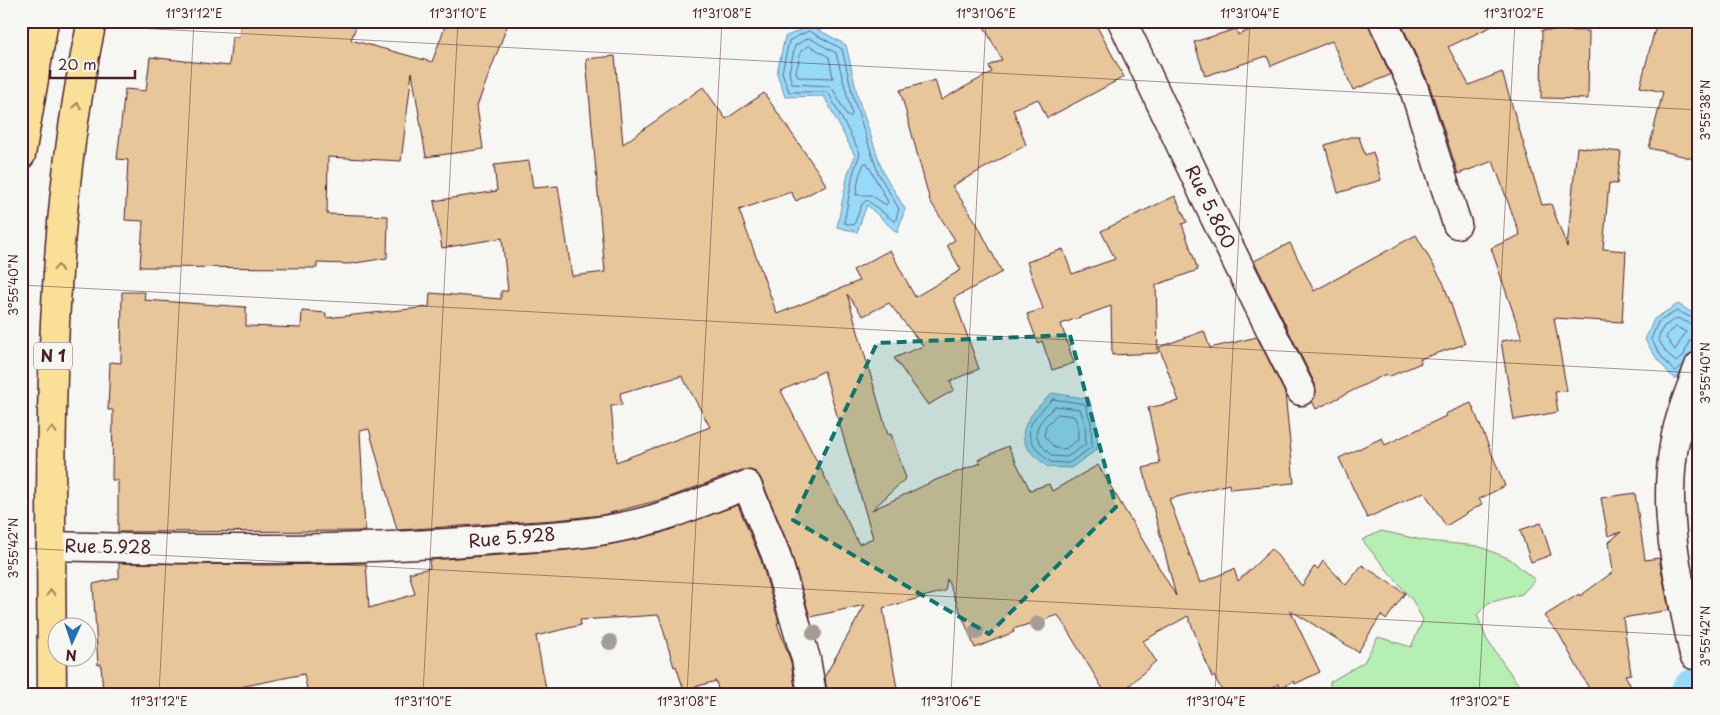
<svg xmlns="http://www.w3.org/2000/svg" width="1720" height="715" font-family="'Playpen Sans',sans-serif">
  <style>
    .green { fill: #b5efb3; stroke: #80876f }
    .water { fill: #96d9f8; stroke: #788fa6 }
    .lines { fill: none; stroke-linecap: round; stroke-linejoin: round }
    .shore { stroke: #68697d; stroke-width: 1 }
    .river { stroke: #96d9f8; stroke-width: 51 }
    .building { fill: #e7c699; stroke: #4a1f2b; fill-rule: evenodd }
    .street-casing { stroke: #4a1f2b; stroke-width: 31 }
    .highway-casing { stroke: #4a1f2b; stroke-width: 31 }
    .street { stroke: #f6f6f2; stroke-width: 28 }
    .highway { stroke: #f9e096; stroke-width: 28 }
    .tree { fill: #a69c97 }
    .oneway { stroke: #a28060 }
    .marked { fill: #0f766e; fill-opacity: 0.2; stroke: #0f766e; stroke-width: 4; stroke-dasharray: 10 6; stroke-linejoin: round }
    .ticks { fill: none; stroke: #4a1f2b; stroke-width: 1; stroke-opacity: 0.45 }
    .labels { text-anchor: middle; stroke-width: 4; stroke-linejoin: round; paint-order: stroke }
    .shield { fill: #f6f6f2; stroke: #7e6067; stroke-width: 1 }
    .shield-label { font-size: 16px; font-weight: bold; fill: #4a1f2b }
    .street-label { font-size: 18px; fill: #4a1f2b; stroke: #f6f6f2 }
    .neatline { fill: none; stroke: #4a1f2b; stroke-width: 2 }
    .ticks-label { font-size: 12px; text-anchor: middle; fill: #4a1f2b }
  </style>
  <rect width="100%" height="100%" fill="#f6f6f2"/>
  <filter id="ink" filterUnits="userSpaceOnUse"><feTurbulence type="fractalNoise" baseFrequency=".02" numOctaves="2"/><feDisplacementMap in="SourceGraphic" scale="10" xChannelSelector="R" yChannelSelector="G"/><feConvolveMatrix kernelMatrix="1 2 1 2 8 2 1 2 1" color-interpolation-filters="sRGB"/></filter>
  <g filter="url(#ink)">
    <path class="green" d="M1381,531L1427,541L1478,546L1510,559L1535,580L1522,594L1488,603L1477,615L1487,640L1525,694H1330V682L1364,662L1378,637L1411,647L1423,620L1413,601L1362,540Z
      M1699,679V694H1652Z"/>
    <path class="water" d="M810,25L846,45L858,98L883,172L905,209L897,233L867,205L857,232L837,227L848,173L855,156L824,96L785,97L777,73L785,37Z
      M1678,304L1699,317L1695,360L1675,380L1657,359L1645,340L1654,319Z
      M1052,393L1089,399L1096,421L1098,449L1071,468L1048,467C1041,461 1032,455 1027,447C1014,427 1039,406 1052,393Z"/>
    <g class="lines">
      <path class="shore" d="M809,31L842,49L854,100L878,173L899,209L895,222L867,200L862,204L854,225L844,223L853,174L860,153L828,92H789L782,72L789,41Z
        M809,38L836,53L852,114L850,117L847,116L834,91L829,86L792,84L789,72L795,46Z
        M810,46L829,57L833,78L798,77L796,72L801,51Z
        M867,163L888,202L886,205L871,195H856L859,176L864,164Z
        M1677,327L1686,332L1675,350L1666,338L1669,332Z
        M1699,327L1677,318L1663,327L1658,339L1666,352L1676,362L1684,355L1689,341L1699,337
        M1684,364L1676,371H1674L1661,356L1651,339L1658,322L1677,311L1699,321
        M1053,399L1085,404L1091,422L1092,447L1069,463L1050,462C1019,434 1025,426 1053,399Z
        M1055,406L1080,409L1085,424L1086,444L1067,457L1052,456C1028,434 1034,427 1055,406Z
        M1058,414L1074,416L1078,425V440L1065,449L1055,448L1044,436L1046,426Z"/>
      <path class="river" d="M1696,694L1699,693"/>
    </g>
    <path class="building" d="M241,21H358L351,40L432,62L447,21H509L477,106L483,149L426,157L412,72L401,161L328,157L327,214L388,216L387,258L349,264L317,263V268L140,267L143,221L125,220L128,160L117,159L125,89L146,91L150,57L229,66L232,37H239Z
      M981,21H1094L1124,77L1047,118L1038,99L1013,109L1026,145L952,186L976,222L1002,272L954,298L979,369L950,381L954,390L928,405L894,358L923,346L889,303L863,316L847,294L888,435L891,434L906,478L872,510L938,479L981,463L978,460L1008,446L1030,490L1049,484L1052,491L1098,465L1176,596L1143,468L1160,464L1148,408L1179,401L1159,347L1204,331L1210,348L1257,337L1285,393L1294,483L1230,489L1229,484L1169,499L1200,583L1234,569L1238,581L1272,549L1302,586L1314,567L1318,569L1323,561L1346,585L1362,565L1405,593L1386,620L1381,615L1358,652L1290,610L1320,672L1295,684L1294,681L1280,688L1278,684L1261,694H1224L1214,676L1212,677L1188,616L1143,641L1156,661L1120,694H1106L1058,615L1013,629L1014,632L975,648L947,579L945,591L883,608L898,694H827L825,676L865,605L810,617L790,549L761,479L756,472L749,470H742L664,499L602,515L555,520L397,530L369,429L360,431L365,531L118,532V480H112L113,410H108L110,362L121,363L122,292H145L144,300L246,307V326L301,328L302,311L326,313V318L429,307L430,293L501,299V291H508L502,238L442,248L434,201L497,191L494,165L529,161L533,188L558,186L572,276L605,272L586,59L615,56L623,144L703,87L726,119L764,93L819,173L826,185L796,201L791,192L739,210L777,314L859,281L853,270L890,250L915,297L961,270L947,245L955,240L930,201L900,90L935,80L941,100L992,72L989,66L1002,60ZM824,371L873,538L859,544L781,391ZM682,376L710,427L616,462L611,406L622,405L620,393Z
      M1271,21H1368L1390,75L1353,90L1332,41L1271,66L1267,56L1205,76L1194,42L1236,29L1238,35Z
      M1400,21H1503L1448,47L1469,85L1502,72L1542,205L1551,204L1567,247L1577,147L1621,152L1617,184L1609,183L1603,249L1626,251L1622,322L1554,318L1567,391L1555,392L1558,412L1514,420L1501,341L1522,338L1491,248L1520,235L1493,161L1458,174L1429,84Z
      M1657,21H1699V160L1649,148L1663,92L1640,87Z
      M1542,30L1589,31L1588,99L1541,98Z
      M1350,137H1359L1365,155L1373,152L1381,180L1338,193L1325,145Z
      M1175,196L1187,222L1182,224L1198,270L1156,285L1158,353L1112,355L1111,306L1061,324L1074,363L1052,370L1042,341L1038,343L1027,314L1043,309L1027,262L1063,249L1072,274L1115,259L1101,231Z
      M1416,235L1443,282L1465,344L1420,359L1421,363L1388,377L1386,374L1316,409L1312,401L1316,392L1315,384L1254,261L1290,243L1314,291Z
      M1471,403L1505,486L1479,499L1482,504L1446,526L1424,492L1367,518L1339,458L1382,438L1385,445L1446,416L1445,414Z
      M1635,493L1645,560L1659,558L1669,610L1623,618L1631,674L1625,675L1635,694H1592L1559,634L1544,616L1579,594L1580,596L1613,572L1609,542L1621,532L1608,536L1601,498Z
      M738,505L761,560L779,623H777L791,662L796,694H719L716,681L684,690L676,666L674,667L659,615L580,620L581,625L536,636L547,694H308L304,674L206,694H103L101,664L98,665L93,584L119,578V563L271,565L366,563L369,608L415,594L409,573L430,568L429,560L557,551L608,545L658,534Z
      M1541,523L1551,555L1531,562L1520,530Z"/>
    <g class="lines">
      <defs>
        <path id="street" d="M1122,21L1214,216L1301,391
          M1383,21L1414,89L1457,224
          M51,546C197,550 344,552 490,540C533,537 579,536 621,527C664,519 706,500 747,485L776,555L806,659L812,694
          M1694,655C1679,582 1660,510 1676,435C1681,411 1691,388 1699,366"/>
        <path id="highway" d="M21,155L44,21
          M52,694C51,469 44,242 92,21"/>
      </defs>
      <use href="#street" class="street-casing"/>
      <use href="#highway" class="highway-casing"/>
      <use href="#street" class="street"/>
      <use href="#highway" class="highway"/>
    </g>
    <g class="tree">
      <circle cx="1038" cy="624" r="8"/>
      <circle cx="976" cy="632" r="8"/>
      <circle cx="814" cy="633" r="8"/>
      <circle cx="610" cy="642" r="8"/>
    </g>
    <defs><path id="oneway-chevron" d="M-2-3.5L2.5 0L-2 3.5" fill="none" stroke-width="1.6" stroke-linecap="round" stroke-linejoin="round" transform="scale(1.25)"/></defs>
    <g class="oneway">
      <use href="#oneway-chevron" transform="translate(77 106) rotate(-81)"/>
      <use href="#oneway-chevron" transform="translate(58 268) rotate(-85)"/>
      <use href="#oneway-chevron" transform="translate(52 430) rotate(-89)"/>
      <use href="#oneway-chevron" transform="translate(51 593) rotate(-90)"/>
    </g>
  </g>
  <path class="marked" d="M1070,335L1116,507L989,634L793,520L877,343Z"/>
  <path class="ticks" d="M21,22L1699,110M21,285L1699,373M21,548L1699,636M159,694L194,21M423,694L458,21M687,694L722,21M951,694L986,21M1215,694L1250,21M1479,694L1515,21"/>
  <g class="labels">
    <rect class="shield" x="34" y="342.5" width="38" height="27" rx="4"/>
    <g class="shield-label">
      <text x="53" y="362">N 1</text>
    </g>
    <g class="street-label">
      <text transform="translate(1210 207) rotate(64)" y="6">Rue 5.860</text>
      <text transform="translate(512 538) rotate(-5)" y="6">Rue 5.928</text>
      <text transform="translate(108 547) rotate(1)" y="6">Rue 5.928</text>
    </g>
  </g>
  <rect width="1720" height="715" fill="none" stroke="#f6f6f2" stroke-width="55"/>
  <g transform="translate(72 642) rotate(183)"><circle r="24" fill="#f6f6f2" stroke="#b1a0a2"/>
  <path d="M0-4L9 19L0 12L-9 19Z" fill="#1f6fb2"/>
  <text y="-8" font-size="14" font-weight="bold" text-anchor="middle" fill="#4a1f2b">N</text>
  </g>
  <path d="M50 70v8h85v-8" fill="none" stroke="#4a1f2b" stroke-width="2.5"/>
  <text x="58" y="70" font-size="15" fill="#4a1f2b" stroke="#f6f6f2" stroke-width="4" paint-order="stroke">20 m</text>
  <rect x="28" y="28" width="1664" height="660" class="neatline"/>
  <g class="ticks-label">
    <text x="194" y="18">11°31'12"E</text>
    <text x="458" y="18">11°31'10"E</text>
    <text x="722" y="18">11°31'08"E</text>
    <text x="986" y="18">11°31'06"E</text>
    <text x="1250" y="18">11°31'04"E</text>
    <text x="1514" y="18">11°31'02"E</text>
    <text transform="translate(1706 110) rotate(-90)" y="4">3°55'38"N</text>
    <text transform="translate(14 285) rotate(-90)" y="4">3°55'40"N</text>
    <text transform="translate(1706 373) rotate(-90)" y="4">3°55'40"N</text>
    <text transform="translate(14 548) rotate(-90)" y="4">3°55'42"N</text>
    <text transform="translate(1706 636) rotate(-90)" y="4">3°55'42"N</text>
    <text x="159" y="706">11°31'12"E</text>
    <text x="423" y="706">11°31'10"E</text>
    <text x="687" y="706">11°31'08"E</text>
    <text x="951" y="706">11°31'06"E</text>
    <text x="1216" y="706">11°31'04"E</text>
    <text x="1480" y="706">11°31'02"E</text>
  </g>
</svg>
